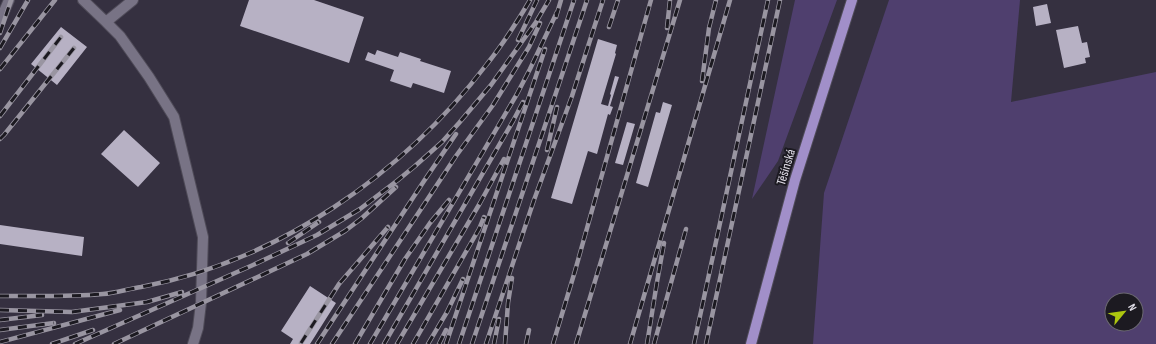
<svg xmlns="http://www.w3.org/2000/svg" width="1156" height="344" font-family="'Sofia Sans Condensed',sans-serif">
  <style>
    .green { fill: #4f3f6e; fill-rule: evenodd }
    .building { fill: #b7b1c4 }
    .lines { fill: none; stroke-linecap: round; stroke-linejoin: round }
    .minor-casing { stroke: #4f4b58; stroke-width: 12 }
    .major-casing { stroke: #4f4b58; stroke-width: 12 }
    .minor { stroke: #787385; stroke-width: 10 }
    .major { stroke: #a18fc9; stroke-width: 10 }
    .rail-casing { stroke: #9995a1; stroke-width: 4.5 }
    .rail { stroke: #1c1a21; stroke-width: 3; stroke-dasharray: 9; stroke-linecap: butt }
    .labels { text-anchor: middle; stroke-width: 4; stroke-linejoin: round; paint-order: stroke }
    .street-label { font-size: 13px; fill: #e1dee8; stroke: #1c1a21 }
  </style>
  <rect width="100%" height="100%" fill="#353040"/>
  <path class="green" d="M795,0H837L778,161L752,199Z
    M889,0H1020L1011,102L1156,72V344H813L824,193ZM1112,300H1136V324H1112Z"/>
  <path class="building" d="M249,0H314L364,17L349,63L240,26Z
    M1047,4L1051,23L1036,26L1033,7Z
    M1078,26L1082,43L1087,42L1090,57L1085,58L1086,63L1064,68L1056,30Z
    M61,27L87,47L57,85L31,64Z
    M598,39L617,45L615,53L616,54L601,104L608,106L611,95L610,94L615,76L619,77L610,106L613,107L610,115L608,114L597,154L588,151L572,204L551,198Z
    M377,50L398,57L400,52L421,59L420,61L451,71L444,93L413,83L411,88L390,81L394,70L365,60L368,52L375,55Z
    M663,102L672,105L648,187L636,183L656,112L660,113Z
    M627,122L635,124L623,165L615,163Z
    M124,130L160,163L138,187L101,154Z
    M0,225L84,237L82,256L0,244Z
    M310,286L336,303L310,344H290L293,339L281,331Z"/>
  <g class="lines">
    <defs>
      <path id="minor" d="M83,0L106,22L133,0
        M0,21L9,0
        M106,22L120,36L149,77L174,117L203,237L201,303L198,328L193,344"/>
      <path id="major" d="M751,344L795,180L852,0"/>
    </defs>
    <use href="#minor" class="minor-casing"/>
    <use href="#major" class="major-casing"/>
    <use href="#minor" class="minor"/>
    <use href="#major" class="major"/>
    <defs>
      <path id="rail" d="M556,17L561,0
        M609,27L618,0
        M667,28L670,0
        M0,33L11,0
        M518,40L537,0
        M0,48L28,0
        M0,69L55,0
        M702,81L709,28L716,0
        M0,116L61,37
        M0,139L4,135L74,48
        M547,150L557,107
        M288,243L319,222
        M0,296C34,296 69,297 103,294C115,293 128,289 141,287C279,261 403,174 487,64C503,44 517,22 530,0
        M0,310L72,312L147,302L182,292
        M0,320L42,315
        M0,330L54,323
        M0,342L120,310
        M301,343L339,284L388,227
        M52,344L93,330
        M75,344L253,265L317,235L360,209L398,180L415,166L442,142L459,123L491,85L536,22L549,0
        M114,344L307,254L345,231L362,218L396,187
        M317,344L424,181L456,134
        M332,344L456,156L493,105L529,47L540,23
        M355,344L405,259L430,223L449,200
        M370,344L517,94L530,69L557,12
        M384,344L513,121L523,102
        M397,344L480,203L504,159
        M413,344L479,229L484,217
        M428,344L447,312L463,279
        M439,344L446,330
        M446,344L545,49
        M459,344L574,0
        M472,344L587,0
        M486,344L534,200L572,96L603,0
        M494,344L499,319
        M505,344L508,303L512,278
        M526,344L529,330
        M553,344L575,271L651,0
        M576,344L680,0
        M630,344L730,0
        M647,344L657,282L664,243
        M654,344L686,229
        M694,344L768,0
        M706,344L780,0"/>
    </defs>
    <use href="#rail" class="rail-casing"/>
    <use href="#rail" class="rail"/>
  </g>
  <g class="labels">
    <g class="street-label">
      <text transform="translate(785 167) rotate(-73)" y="5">Těšínská</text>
    </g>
  </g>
  <g transform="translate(1124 312) rotate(61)"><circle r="19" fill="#1c1a21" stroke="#6b6871"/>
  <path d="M0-3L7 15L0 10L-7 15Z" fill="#adc60f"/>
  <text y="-6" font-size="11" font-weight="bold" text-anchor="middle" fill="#e1dee8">N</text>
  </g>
</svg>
